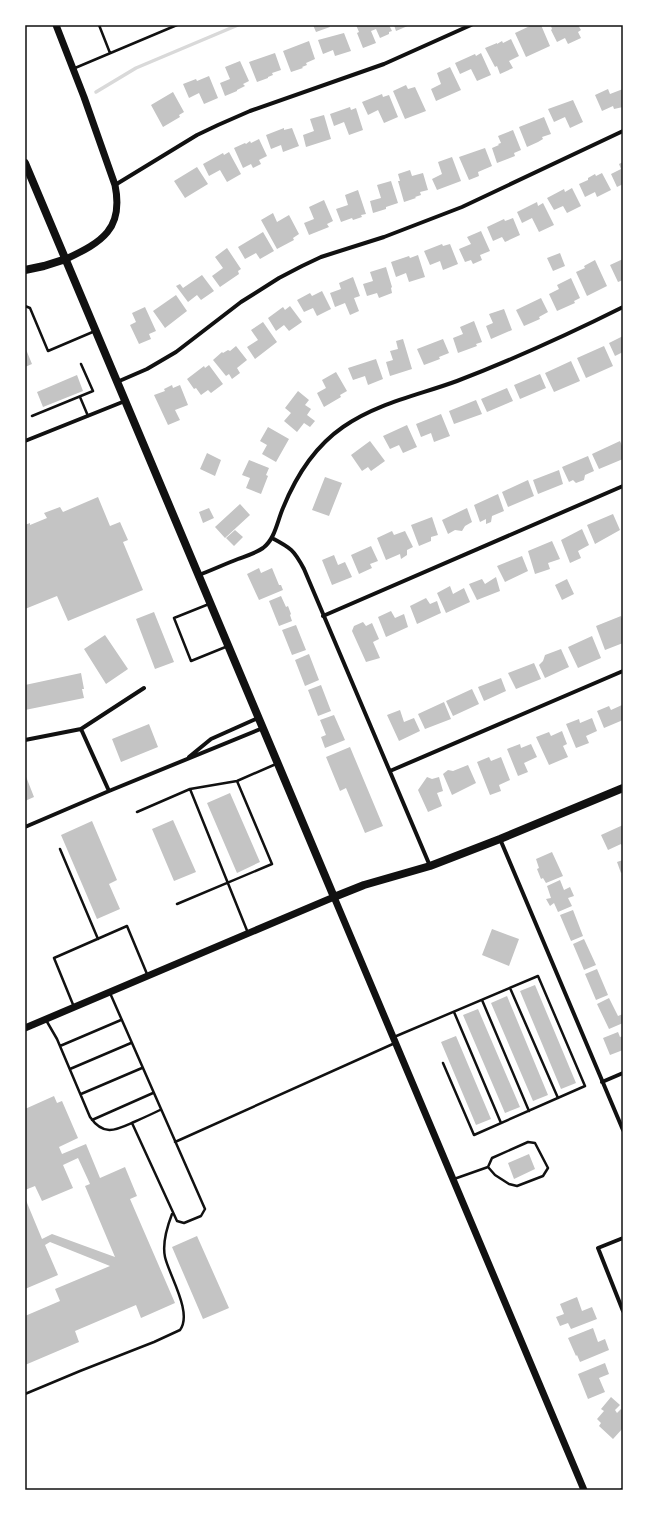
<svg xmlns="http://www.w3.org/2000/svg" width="648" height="1515" font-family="'Noto Sans',sans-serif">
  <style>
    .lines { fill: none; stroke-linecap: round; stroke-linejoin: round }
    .stream { stroke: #d9d9d9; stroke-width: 3.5 }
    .building { fill: #c4c4c4 }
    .service { stroke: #111; stroke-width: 2.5 }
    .minor { stroke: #111; stroke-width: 4 }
    .tertiary { stroke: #111; stroke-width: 7 }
    .secondary { stroke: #111; stroke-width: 8 }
    .neatline { fill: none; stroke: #111; stroke-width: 1.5 }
  </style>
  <rect width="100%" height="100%" fill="#fff"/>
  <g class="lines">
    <path class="stream" d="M96,92L136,68L238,25"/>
  </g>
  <path class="building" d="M313,25H329L330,27L316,32Z
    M356,25H389L392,31L389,32V34L380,38L376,29L371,31L376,43L363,48L357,33L359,32Z
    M394,25H410L396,31Z
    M532,25H541L550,46L526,57L515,33Z
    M553,25H578L581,30L578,32L581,38L568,44L565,38L557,42L551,30L552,29L551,26Z
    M344,33L351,51L335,56L333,50L323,54L318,40Z
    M511,39L519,56L509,61L513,68L500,74L497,66L495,67L485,48L497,43V44L502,41L503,43Z
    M309,41L315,59L306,63L307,65L302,67L303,68L291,72L283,51Z
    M275,53L281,70L272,73L273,75L268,77V78L257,82L249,62Z
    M481,53L491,75L477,81L471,69L460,74L455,63L475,54L476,56Z
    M240,61L249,81L243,84L245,86L237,90V91L225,96L220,83L230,79L225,67Z
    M450,67L461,90L436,101L431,89L441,84L437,73Z
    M209,76L218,98L204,104L199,93L189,98L183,84L196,79L197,81Z
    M406,85L408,89L415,87L426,111L405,119L393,91Z
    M608,89L610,94L623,89V107L614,109L613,106L602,111L595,95Z
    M173,92L184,112L179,115L180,117L163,127L151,105Z
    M382,94L383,97L389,95L398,117L384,123L378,110L368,115L362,102Z
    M573,100L583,122L570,128L565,117L554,122L548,109Z
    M350,107L351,110L356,108L363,130L349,135L344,122L334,126L330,114Z
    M324,115L331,139L306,147L303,135L314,131L310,119Z
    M544,117L551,134L542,137L543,139L538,142L527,147L519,127Z
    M284,128V130L292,128L299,146L283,152L281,145L271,149L266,135Z
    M513,130L521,150L514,153L515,156L497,163L492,148L499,145L498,144L501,143L498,136Z
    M259,139L267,156L259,160L261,164L253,168L251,164L243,168L234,148L245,143L246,144L250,141L251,143Z
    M485,148L492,166L478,172L479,176L469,180L459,157Z
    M229,152L241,174L227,182L220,170L209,176L203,164L223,153L224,155Z
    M452,157L461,181L437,190L432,179L442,174L438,162Z
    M623,162V184L617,187L611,174L621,169L619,164Z
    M197,167L208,184L185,198L174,181Z
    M410,170L412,176L423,173L428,190L420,192L421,195L415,197L416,198L404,202L398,181H400L398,174Z
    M602,173L611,190L597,197L595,192L585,197L579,184L588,180V178L595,174L596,176Z
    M391,181L398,203L386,207V209L373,213L370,201L381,198L377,185Z
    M572,188L581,206L567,213L563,206L554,210L547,198L564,189L565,192Z
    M358,190L366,214L361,215L362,217L353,220L352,218L341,222L336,209L348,205L345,195Z
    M324,200L333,221L327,224L329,227L309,235L304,223L314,219L309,207Z
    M537,202L538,206L543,203L554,225L539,232L532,218L522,223L517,212Z
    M273,213L277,222L289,215L299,234L293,238L294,240L277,249L261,220Z
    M513,218L520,235L505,242L502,237L493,241L487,227L504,219L505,221Z
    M481,231L490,251L480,255L482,260L473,264L471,260L465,262L459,249L471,244L467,237Z
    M263,232L274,251L260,259L256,253L245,259L238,247Z
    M442,244L443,246L450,244L458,264L443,270L440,261L430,265L424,251Z
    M227,248L241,269L238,271L239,274L220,287L212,276L223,268L215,257Z
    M560,253L565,266L553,271L547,258Z
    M418,255L425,277L409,282L406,273L396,277L391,262L409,256L410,258Z
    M623,259V280L618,282L610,265Z
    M595,260L607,286L587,296L576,272L585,268L584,266Z
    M386,267L392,287L391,288L392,293L379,298L377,293L367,296L363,284L373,281L370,272Z
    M202,275L214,291L201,300L197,295L188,302L176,286L180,284L183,288Z
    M353,277L360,296L354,298L359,311L350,315L345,303L335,307L330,293L341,289L339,283Z
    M571,278L580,298L574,301L575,303L557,311L549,294L559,289L557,285Z
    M322,291L331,309L317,316L313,308L304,312L297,300L310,293L312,296Z
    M176,295L187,311L165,328L153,311Z
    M541,298L548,312L539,317L540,319L524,326L516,310Z
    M290,306L302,322L289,331L284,325L276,331L268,318L283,307L285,310Z
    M145,307L156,331L149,334L151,339L139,344L130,325L136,322L132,313Z
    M504,309L512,330L491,339L486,326L493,323L489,314Z
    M474,321L482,342L476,344L477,346L458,353L453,338L463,334L460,327Z
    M263,322L277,342L255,359L247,347L258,340L251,330Z
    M623,336V352L615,356L609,343Z
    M403,339L412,369L390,376L386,362L393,360L390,351L398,349L396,341Z
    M443,339L449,353L439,357L440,359L424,365L417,349Z
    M236,346L247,360L237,368L240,373L232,379L229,374L226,376L213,360L222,352L223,353L228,350L230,351Z
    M604,346L613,366L586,378L577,358Z
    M25,347L32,364L25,367Z
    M376,359L383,379L368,385L365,376L353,380L348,368Z
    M571,361L580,381L554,392L545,373Z
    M209,365L223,384L211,393L208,390L201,395L196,388L194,389L187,379L204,366L205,368Z
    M336,372L347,391L340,395L341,397L324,407L317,393L326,388L322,380Z
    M540,374L546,388L520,399L514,385Z
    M77,375L83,391L43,407L37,392Z
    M172,385L173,388L180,385L188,405L175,410L180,420L168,425L154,395L165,391L164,389Z
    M507,388L513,401L487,412L481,399Z
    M298,391L309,400L305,405L311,409L307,415L315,421L310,427L304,423L297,432L284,421L291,413L285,408Z
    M476,400L482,414L454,424L449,411Z
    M441,414L450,436L434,442L431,433L421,437L416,424Z
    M407,425L417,447L403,453L399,445L390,449L383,436Z
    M268,427L289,439L276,462L262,454L267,445L260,441Z
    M370,441L385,461L371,471L368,467L362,471L351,455Z
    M620,441L623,448V459L599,469L592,454Z
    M207,453L221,460L215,476L200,469Z
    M588,456L594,471L585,475L584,480L576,483L573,480L569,482L562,467Z
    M249,460L269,468L266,475L268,476L261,494L246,488L250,478L242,475Z
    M559,470L563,484L538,494L533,480Z
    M325,477L342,483L329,516L312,510Z
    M528,480L534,496L508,507L502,492Z
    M498,494L504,511L492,516L491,522L486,524V519L480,522L474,505Z
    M98,497L110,526L120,522L128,540L123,542L143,590L68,621L57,596L25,609V525L30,523V525L47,518L44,513L60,507L63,512Z
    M240,504L250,515L225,538L215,527Z
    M209,508L214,518L203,523L199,512Z
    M467,508L472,522L465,526L462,531L455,530L448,534L442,520Z
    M613,514L620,530L595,544L587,525Z
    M432,517L438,535L431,537V541L419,546L411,525Z
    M582,529L589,545L578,551L581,558L570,563L561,540Z
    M235,530L243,537L234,546L226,538Z
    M392,531L394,535L405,531L413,547L407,550V555L401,559L400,554L386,560L377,538Z
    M552,541L560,559L548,563L550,569L535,574L528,551Z
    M371,546L378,561L370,564L372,568L359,574L351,555Z
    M334,555L338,565L345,562L352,577L332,585L322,560Z
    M522,556L528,571L505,582L497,566Z
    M259,568L261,573L272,568L279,585H281L283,590L259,600L247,574Z
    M496,577L500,591L477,600L469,584L482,579L485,584Z
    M567,579L574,594L562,600L555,585Z
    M450,586L453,594L464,588L470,602L446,613L437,593Z
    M281,596L286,607L288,606L291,614L290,615L292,621L279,626L269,601Z
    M426,598L430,604L437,601L441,613L417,624L410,606Z
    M391,611L395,618L404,614L408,627L386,637L378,617Z
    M154,612L174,662L155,669L136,619Z
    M621,616L623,621V643L605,650L596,626Z
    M363,622L366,626L372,623L379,639L373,642L380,658L366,662L352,631L354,626Z
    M296,625L306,650L292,655L282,630Z
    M105,635L128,669L106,684L84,649Z
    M592,636L601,658L578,668L568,647Z
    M561,649L569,667L545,678L539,665L543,661L545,655Z
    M309,654L319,680L305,686L295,660Z
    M534,663L541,679L516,689L508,673Z
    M81,673L84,689H82L84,698L25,710V685Z
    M501,678L506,691L484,701L478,687Z
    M321,685L331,711L318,716L308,690Z
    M472,689L479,704L453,716L446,701Z
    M444,702L451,719L425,729L418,714Z
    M622,705L623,720L604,728L597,711L609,706L611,710Z
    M400,710L404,722L414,718L420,731L399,741L387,715Z
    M334,715L345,740L325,748L321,737L326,735L320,720Z
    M592,718L597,731L586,736L589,743L576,748L566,724L579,719L580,723Z
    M149,724L158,747L121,762L112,739Z
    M562,731L567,744L563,746L568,757L549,765L536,737L549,732L551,736Z
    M520,744L521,748L531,744L537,757L524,763L528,772L518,776L507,749Z
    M350,747L383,826L365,833L346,788L340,791L326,757Z
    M489,757L491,761L501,757L510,780L499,785L501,791L490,795L477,762Z
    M468,765L476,783L452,795L443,774L448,770L453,771Z
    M25,774L34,797L25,801Z
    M427,777L432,779L439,777L443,791L437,793L442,806L428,812L418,790Z
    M230,793L260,862L237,873L207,803Z
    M173,820L196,872L174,881L152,829Z
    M92,821L117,880L109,884L120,909L97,919L61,835Z
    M623,825V847L621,844L608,850L601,835Z
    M552,852L563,876L546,883L543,878L541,879L537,869L539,868L536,859Z
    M623,860V872L621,873L617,862Z
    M560,880L564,890L570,887L574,896L568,898L572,906L558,912L554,903L550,906L546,899L551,898L547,886Z
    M573,910L583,936L571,941L560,915Z
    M492,929L519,939L509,966L482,955Z
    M584,939L596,965L584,970L573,944Z
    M597,969L608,995L596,1000L585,974Z
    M535,985L576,1083L561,1089L520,991Z
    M507,996L548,1095L533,1101L491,1003Z
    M609,998L618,1016L623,1014V1023L609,1029L597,1004Z
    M478,1009L520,1107L505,1113L463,1015Z
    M618,1032L620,1037L623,1036V1050L610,1055L603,1038Z
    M456,1036L491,1119L476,1125L441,1042Z
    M54,1096L57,1103L62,1101L78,1138L59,1147L62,1154L86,1144L100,1178L125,1167L137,1196L130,1199L175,1303L141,1318L136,1305L75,1331L79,1342L25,1365V1316L60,1301L55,1289L110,1266L50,1242L45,1245L58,1275L25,1289V1198L42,1239L52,1234L115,1257L85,1186L90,1184L78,1158L63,1165L73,1188L42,1201L35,1186L25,1190V1109Z
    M529,1154L535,1169L514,1179L508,1163Z
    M197,1236L229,1308L203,1319L172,1247Z
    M577,1297L582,1311L592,1307L597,1319L571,1329L568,1323L560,1326L556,1317L564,1314L560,1304Z
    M593,1328L598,1342L605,1339L609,1350L580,1362L577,1355L576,1356L568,1338Z
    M605,1363L609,1374L599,1378L605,1392L588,1399L578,1374Z
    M611,1397L620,1405L615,1410L617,1413L621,1409L623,1412V1428L613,1439L599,1426L601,1423L597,1419L604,1411L601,1409Z"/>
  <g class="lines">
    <path class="service" d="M99,25L110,53
      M75,68L177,25
      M25,306L30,308L48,351L95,331
      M80,397L88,416
      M32,416L93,391L81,364
      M209,604L174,618L191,661L228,646
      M190,789L248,933
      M137,812L190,789L237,781L276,764
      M60,849L98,939
      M177,904L272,864L237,781
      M510,988L558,1098
      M110,993L205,1209L201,1216L184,1223L177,1221L132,1123
      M482,1000L529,1111
      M74,1007L54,958L127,926L147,974
      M454,1012L501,1123
      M46,1020L57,1039L90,1117C104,1137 116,1130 134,1122C143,1118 152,1114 160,1110
      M394,1037L538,976L585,1086L474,1135L443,1063
      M60,1046L121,1020
      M70,1069L131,1043
      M81,1094L142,1068
      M92,1120L153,1093
      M175,1142L395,1043
      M454,1179L488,1167L492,1158L528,1142L535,1143L548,1168L543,1176L517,1186L509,1184L495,1175L488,1167
      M25,1394L80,1371L154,1342L180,1330C193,1313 169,1275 165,1257C162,1243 167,1227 172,1214"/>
    <path class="minor" d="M115,185L197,135L218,125L250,111L384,64L471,25
      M117,382L147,369L176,352L241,302L279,278L302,266L321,257L384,237L462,207L623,131
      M25,441L125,401
      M272,538C291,548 294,550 304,569L430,866
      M199,575C212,570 225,564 238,559C246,556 256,553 263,548C275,539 277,522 283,508C296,476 314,447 343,427C377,403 419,395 457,381C514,359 569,334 623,307
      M323,616L623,486
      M81,729L109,791
      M25,740L81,729L144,688
      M189,757L211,739L258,718
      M390,771L623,671
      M25,827L109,791L263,728
      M500,839L623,1130
      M602,1082L623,1073
      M623,1238L598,1248L623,1311
      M622,1490H623"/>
    <path class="tertiary" d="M56,25L84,97L115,185C124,229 102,242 66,259
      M25,1028L334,897C418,1095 500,1293 584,1490"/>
    <path class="secondary" d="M25,163L334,897L364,885L430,866L500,839L623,788
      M25,270L44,266L66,259"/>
  </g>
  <rect width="648" height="1515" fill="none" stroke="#ffffff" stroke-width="52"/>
  <rect x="26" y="26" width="596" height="1463" class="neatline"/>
</svg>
